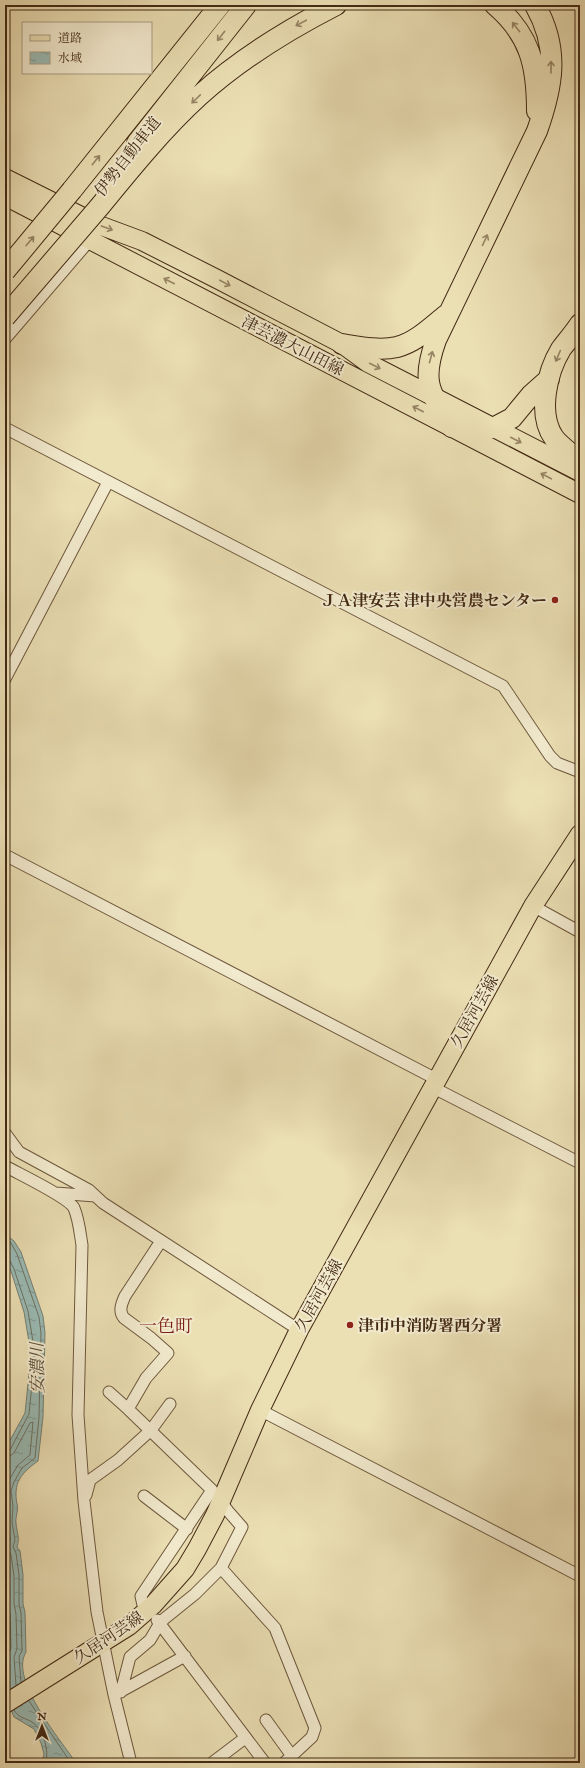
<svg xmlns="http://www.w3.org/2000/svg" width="585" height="1768" font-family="'IM FELL English','Noto Serif JP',serif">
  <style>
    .water { fill: url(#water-ripples); stroke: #778175 }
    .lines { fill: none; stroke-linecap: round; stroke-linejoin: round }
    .shore { stroke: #6e7264; stroke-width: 1 }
    .street-casing { stroke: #6d573c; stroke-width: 13 }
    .primary-casing { stroke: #432a14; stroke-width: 20 }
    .highway-casing { stroke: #432a14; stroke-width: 22 }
    .street { stroke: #f2eace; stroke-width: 11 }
    .primary { stroke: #ebdfb4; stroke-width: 18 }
    .highway { stroke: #ebdfb4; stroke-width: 20 }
    .highway-bridge-casing { stroke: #432a14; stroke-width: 22; stroke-linecap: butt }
    .highway-bridge { stroke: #ebdfb4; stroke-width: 20 }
    .oneway { stroke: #978464 }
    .poi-dot { fill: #8f2418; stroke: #f2eace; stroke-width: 1.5 }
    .labels { text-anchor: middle; stroke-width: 4; stroke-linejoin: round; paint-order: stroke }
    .street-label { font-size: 16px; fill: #432a14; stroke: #f2eace }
    .poi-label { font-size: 16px; font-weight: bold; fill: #432a14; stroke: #f2eace; text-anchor: end }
    .water-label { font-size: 17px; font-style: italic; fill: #594e3c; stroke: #f2eace }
    .quarter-label { font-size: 18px; fill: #7a1f14; stroke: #f2eace }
  </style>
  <defs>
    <pattern id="water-ripples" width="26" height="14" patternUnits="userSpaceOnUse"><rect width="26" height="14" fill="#9abbb5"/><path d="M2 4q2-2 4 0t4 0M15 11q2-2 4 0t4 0" fill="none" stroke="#7f9892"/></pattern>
  </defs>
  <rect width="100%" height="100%" fill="#ebdfb4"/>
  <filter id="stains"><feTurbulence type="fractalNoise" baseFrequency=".005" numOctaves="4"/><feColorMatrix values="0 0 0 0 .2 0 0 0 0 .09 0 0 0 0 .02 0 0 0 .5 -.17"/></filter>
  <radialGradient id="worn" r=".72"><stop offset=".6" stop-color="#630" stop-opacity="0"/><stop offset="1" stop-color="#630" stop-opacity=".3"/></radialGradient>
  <path class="water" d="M5,1234L14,1241L21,1252L43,1316L45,1333L43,1417L38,1461C21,1473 13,1483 17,1504C19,1510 15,1517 16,1523C17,1534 20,1537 17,1547L20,1551L23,1575V1604L25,1612L26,1652C9,1680 61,1740 76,1763H42L44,1754L41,1743L34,1729L14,1717L5,1696V1453L8,1444L25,1413L31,1354L24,1312L11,1271L5,1261Z"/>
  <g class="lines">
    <path class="shore" d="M5,1239L11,1243L17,1254L39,1317L41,1333L39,1417L35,1458L22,1468L14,1482L11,1491L13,1506L12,1522L15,1540L13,1547L16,1553L19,1575V1604L21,1613L22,1651L19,1656L21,1682
      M5,1260L10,1261L14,1269L28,1311L35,1354L29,1414L10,1450L5,1452
      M5,1457L10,1456L14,1453L30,1423L33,1422L30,1455L18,1465L9,1480L6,1492L8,1507L7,1522L10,1539L8,1548L11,1555L14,1576V1604L16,1614L17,1649L14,1657L16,1685
      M5,1557L8,1576V1604L10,1615L11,1648L8,1656L9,1684L5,1685
      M29,1701L71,1763
      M14,1710C18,1718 26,1718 32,1722C44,1730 49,1750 46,1763"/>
    <defs>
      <path id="street" d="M5,339L90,240
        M5,428L503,686L550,756L557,763L580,772
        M5,679L108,482
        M5,855L436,1079
        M533,906L580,932
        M432,1087L580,1163
        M5,1133L19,1152L89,1190L103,1203L299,1330
        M5,1166C19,1174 68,1197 74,1208C79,1220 80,1233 82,1245L78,1415L84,1501L97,1612L114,1695L131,1763
        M56,1193L95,1196
        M109,1392L128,1409
        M260,1410L580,1576
        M86,1495L90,1480L118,1460L151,1430L170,1404
        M144,1496L187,1529
        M221,1568L275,1628L315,1728L312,1737L284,1763
        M143,1605L141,1596L212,1490
        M157,1620L265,1763
        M121,1692L130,1657L150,1640L160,1623L164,1619L195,1594L221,1568L242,1527L228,1511L212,1490L128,1409L146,1378L168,1353L151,1338L124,1318C118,1311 122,1303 125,1296L161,1241
        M116,1694L185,1656
        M266,1720L292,1756
        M212,1763L245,1738"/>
      <path id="primary" d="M5,178L99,225L142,241L217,279L342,344L368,363L580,472
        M5,196L580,494
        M5,1704L129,1626L153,1605L185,1569L197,1549L215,1515L260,1410L299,1330L533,906L580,834"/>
      <path id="highway" d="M495,5C530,35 537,65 537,111
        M535,5C560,49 553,86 537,131L436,340C421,382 429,391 452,427L493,428L512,418L531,395L549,379
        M137,143L246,5
        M72,190L220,5
        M101,205C132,167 163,129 199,96C240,59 287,30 336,5
        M580,324C574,333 567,341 561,349C547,372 537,414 554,438C561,447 572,454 580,461
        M342,344C360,347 380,351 397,347C416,342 431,327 446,315"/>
    </defs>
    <use href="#street" class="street-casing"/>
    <use href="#primary" class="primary-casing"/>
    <use href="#highway" class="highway-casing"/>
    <use href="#street" class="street"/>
    <use href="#primary" class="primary"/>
    <use href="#highway" class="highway"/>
    <defs>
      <path id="highway-bridge" d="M5,271L72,190
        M5,317L101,205"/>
    </defs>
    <use href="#highway-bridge" class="highway-bridge-casing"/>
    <use href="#highway-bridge" class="highway-bridge"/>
  </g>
  <defs><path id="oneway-shaft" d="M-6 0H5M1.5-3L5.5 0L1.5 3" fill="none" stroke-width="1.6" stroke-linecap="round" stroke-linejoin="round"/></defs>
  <g class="oneway">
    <use href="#oneway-shaft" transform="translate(301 23) rotate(152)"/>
    <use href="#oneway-shaft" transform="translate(516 27) rotate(-128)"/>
    <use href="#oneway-shaft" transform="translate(221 36) rotate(128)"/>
    <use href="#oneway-shaft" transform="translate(551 67) rotate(-90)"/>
    <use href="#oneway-shaft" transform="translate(196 99) rotate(136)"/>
    <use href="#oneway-shaft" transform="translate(96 160) rotate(-51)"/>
    <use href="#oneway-shaft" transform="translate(107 228) rotate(20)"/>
    <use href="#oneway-shaft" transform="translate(485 240) rotate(-65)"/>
    <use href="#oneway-shaft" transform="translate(30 241) rotate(-50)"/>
    <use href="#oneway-shaft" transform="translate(169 281) rotate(-153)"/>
    <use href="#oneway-shaft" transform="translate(225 283) rotate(28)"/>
    <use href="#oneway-shaft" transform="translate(558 356) rotate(113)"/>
    <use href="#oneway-shaft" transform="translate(431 357) rotate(-75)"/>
    <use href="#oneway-shaft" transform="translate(375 366) rotate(27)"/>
    <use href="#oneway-shaft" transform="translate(418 409) rotate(-153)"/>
    <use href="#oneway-shaft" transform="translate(516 440) rotate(27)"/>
    <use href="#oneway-shaft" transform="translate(546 476) rotate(-152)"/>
  </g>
  <g class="poi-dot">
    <circle cx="555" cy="600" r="4"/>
    <circle cx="350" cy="1325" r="4"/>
  </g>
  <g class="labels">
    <g class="street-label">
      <text transform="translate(127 156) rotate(-52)" y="6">伊勢自動車道</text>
      <text transform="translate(293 345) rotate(27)" y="6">津芸濃大山田線</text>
      <text transform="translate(474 1011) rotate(-61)" y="6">久居河芸線</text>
      <text transform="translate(318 1295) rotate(-61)" y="6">久居河芸線</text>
      <text transform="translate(108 1637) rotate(-34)" y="6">久居河芸線</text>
    </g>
    <g class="poi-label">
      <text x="547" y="606">ＪＡ津安芸 津中央営農センター</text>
      <text x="358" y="1331" text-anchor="start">津市中消防署西分署</text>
    </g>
    <g class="water-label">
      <text transform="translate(37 1368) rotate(-91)" y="6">安濃川</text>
    </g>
    <g class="quarter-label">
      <text x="166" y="1332">一色町</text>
    </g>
  </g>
  <rect width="585" height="1768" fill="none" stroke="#ebdfb4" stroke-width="20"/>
  <rect x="6" y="6" width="573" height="1756" fill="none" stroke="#432a14" stroke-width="2"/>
  <rect x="10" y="10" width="565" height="1748" fill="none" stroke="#432a14"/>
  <rect x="22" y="22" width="130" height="52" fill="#f2eace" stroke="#ac9d84"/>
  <rect x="30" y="35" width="20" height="6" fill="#ebdfb4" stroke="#ac9d84"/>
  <text x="58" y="42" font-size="12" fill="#432a14">道路</text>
  <rect x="30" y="52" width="20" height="12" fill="url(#water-ripples)" stroke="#ac9d84"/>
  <text x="58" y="62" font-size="12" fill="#432a14">水域</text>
  <g transform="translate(42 1726)" stroke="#f2eace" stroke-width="3" paint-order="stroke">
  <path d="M0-3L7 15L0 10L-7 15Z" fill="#432a14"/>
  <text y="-6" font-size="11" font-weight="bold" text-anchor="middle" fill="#432a14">N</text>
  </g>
  <rect width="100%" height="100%" filter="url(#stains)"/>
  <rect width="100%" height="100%" fill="url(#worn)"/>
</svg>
